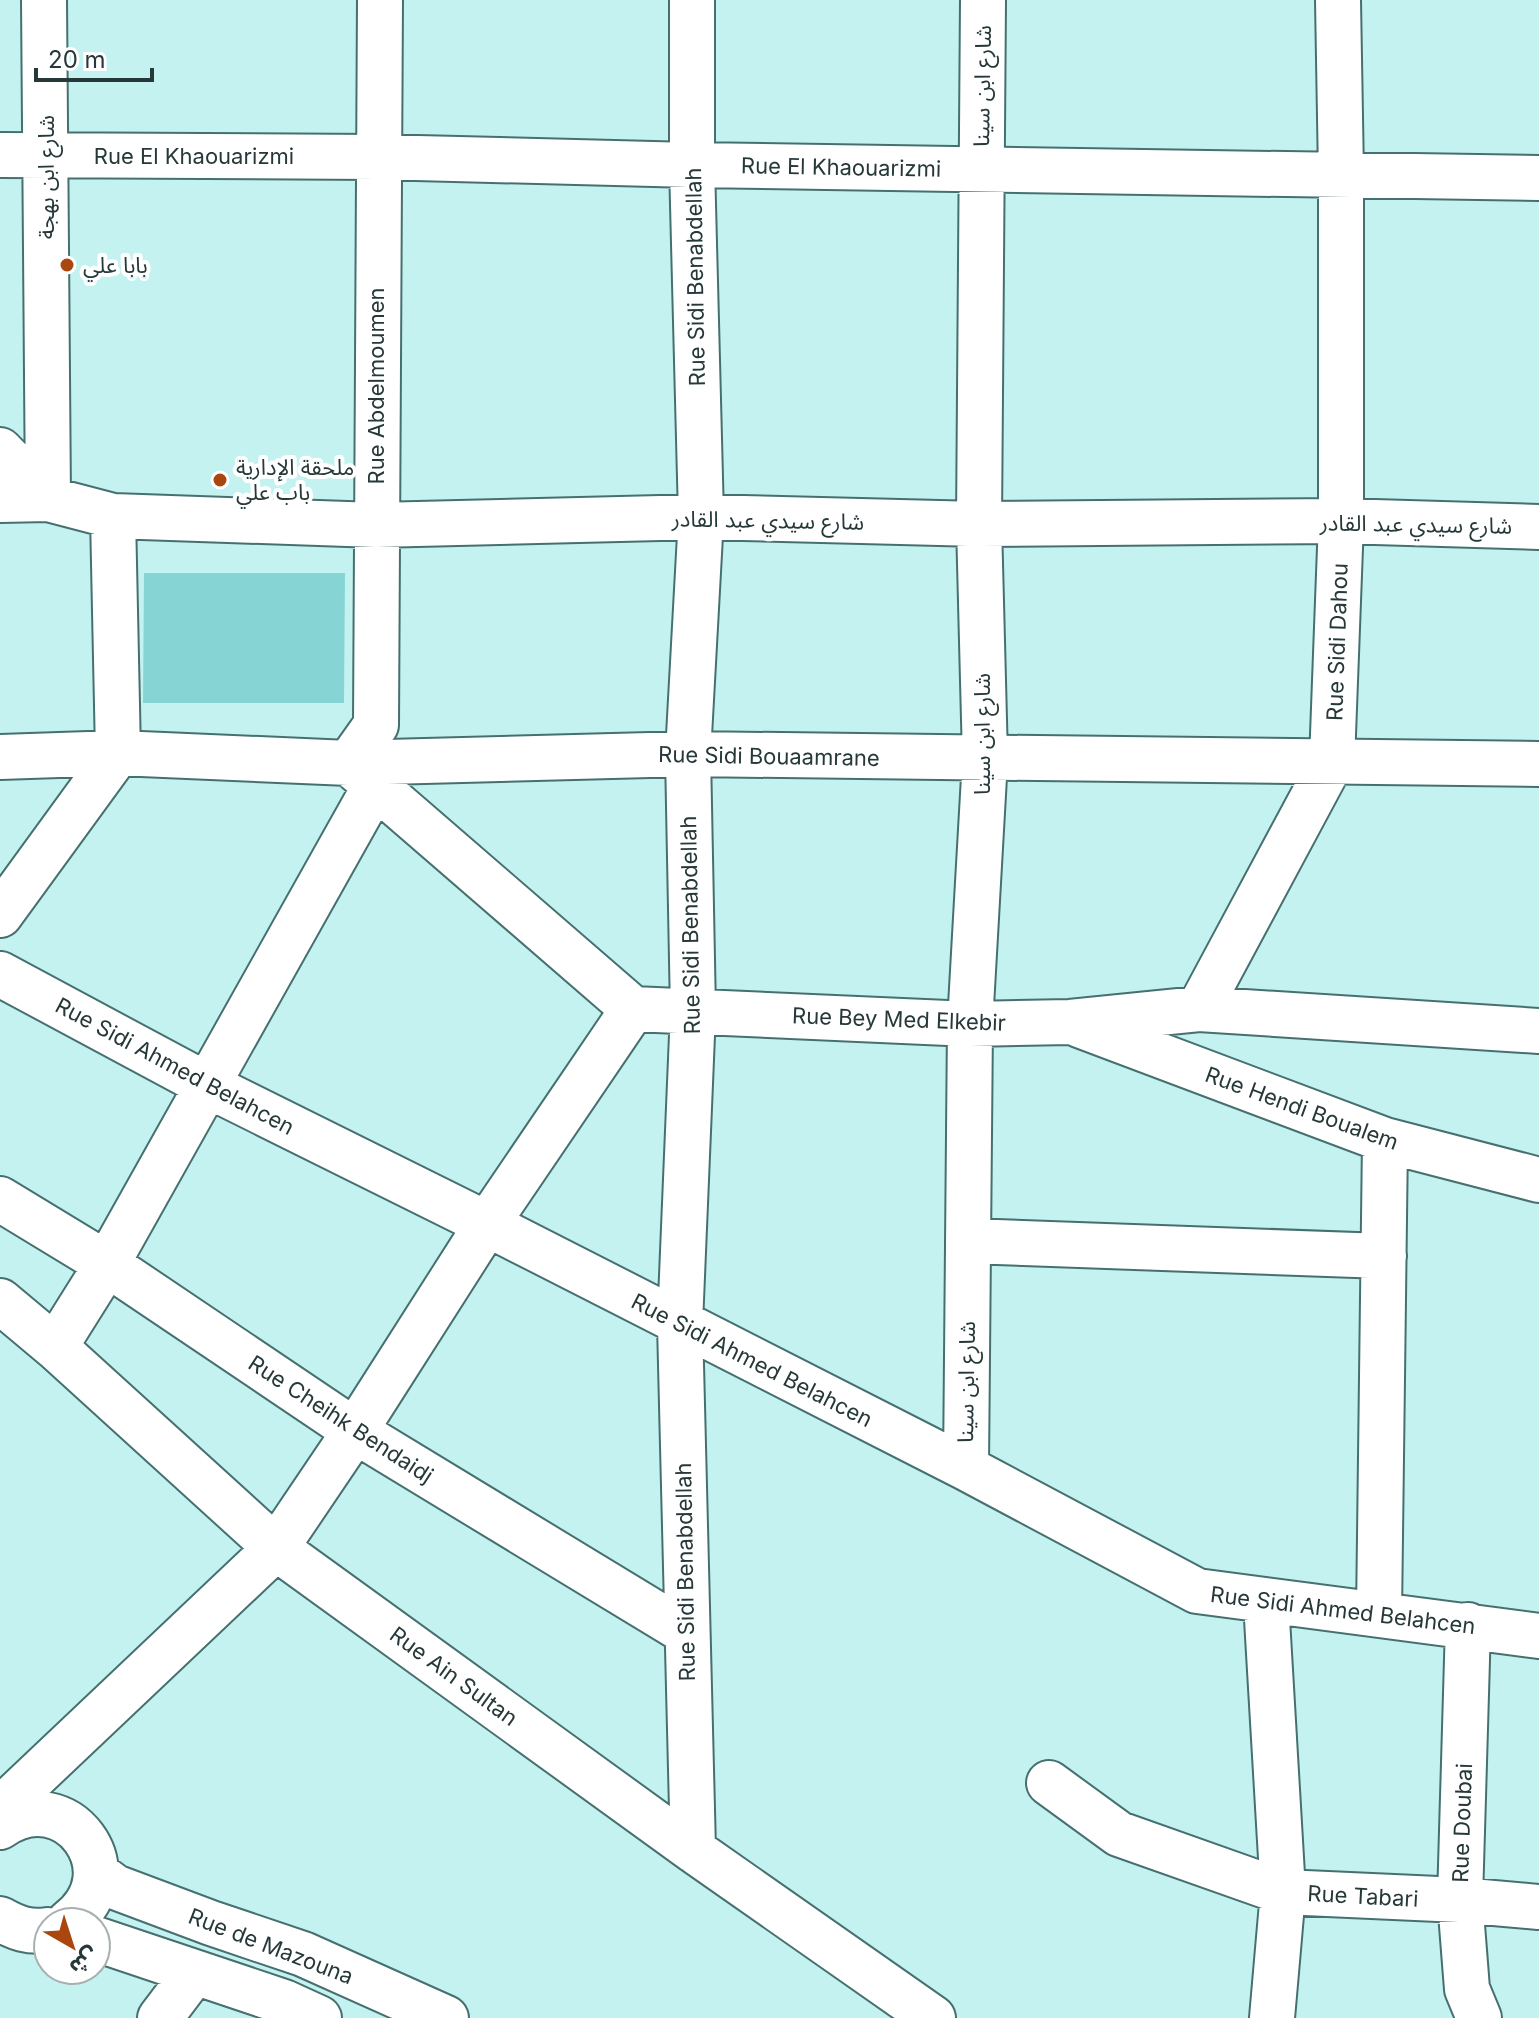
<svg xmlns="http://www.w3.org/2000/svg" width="1539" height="2018" font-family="Inter,'Noto Sans Arabic',sans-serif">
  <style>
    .grass { fill: #86d5d4 }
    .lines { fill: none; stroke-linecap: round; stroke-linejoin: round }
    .minor-casing { stroke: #46706f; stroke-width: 48 }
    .minor { stroke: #fff; stroke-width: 44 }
    .poi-dot { fill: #aa470e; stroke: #fff; stroke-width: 3 }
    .labels { text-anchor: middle; stroke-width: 8; stroke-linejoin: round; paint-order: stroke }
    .street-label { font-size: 22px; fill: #263838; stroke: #fff }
    .poi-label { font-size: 22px; fill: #263838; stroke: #fff; text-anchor: start }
  </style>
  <rect width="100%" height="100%" fill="#c4f2f1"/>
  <path class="grass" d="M144,573H345L344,703H143Z"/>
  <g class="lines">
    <defs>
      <path id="minor" d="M44,0L48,499
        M380,0L376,725L349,763L633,1009L970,1024L1070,1022L1199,1009L1539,1031
        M692,0V165L701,517L688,754L693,1011L680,1324L693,1850
        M0,155L377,157L692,165L1539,178
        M0,450L48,499
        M0,500L48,499L113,516L376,525L701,517L979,524L1341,521L1539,527
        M0,757L118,753L349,763L688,754L1539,764
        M0,915L118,753L113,516
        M0,974L207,1085L487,1224L966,1468L1197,1591L1539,1636
        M1199,1009L1332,761L1341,521V175L1338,0
        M1079,1025L1385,1140L1539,1180
        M0,1199L107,1264L355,1431L686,1632
        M968,1241L1384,1256
        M0,1301L55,1347L276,1548L693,1850L933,2018
        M55,1347L107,1264L375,786
        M966,1468L970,1024L985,759L979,524L983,0
        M1266,1602L1283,1892L1272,2018
        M1379,1615L1385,1140
        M1468,1625L1460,1900L1467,1989L1479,2018
        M1049,1783L1119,1834L1283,1892L1460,1900L1539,1907
        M10,1800L276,1548L355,1431L487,1224L633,1009
        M0,1827C66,1780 135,1872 69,1922
        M96,1873L115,1887L211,1923L303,1954L446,2018
        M0,1919C16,1928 29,1933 48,1930
        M96,1939L284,2002L319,2018
        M160,2018L194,1973"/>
    </defs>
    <use href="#minor" class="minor-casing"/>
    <use href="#minor" class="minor"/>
  </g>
  <g class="poi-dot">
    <circle cx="67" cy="265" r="8"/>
    <circle cx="220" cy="480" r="8"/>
  </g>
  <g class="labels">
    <g class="street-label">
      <text transform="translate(982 86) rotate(-89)" y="8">شارع ابن سينا</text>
      <text x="194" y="164">Rue El Khaouarizmi</text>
      <text transform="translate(841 167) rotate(1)" y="8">Rue El Khaouarizmi</text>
      <text transform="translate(46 177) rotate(-90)" y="8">شارع ابن بهجة</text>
      <text transform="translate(695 277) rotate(-91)" y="8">Rue Sidi Benabdellah</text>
      <text transform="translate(376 386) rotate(-90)" y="8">Rue Abdelmoumen</text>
      <text transform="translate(768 520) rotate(1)" y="8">شارع سيدي عبد القادر</text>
      <text transform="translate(1416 524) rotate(1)" y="8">شارع سيدي عبد القادر</text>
      <text transform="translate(1337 642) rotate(-88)" y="8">Rue Sidi Dahou</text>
      <text transform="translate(982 734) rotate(-90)" y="8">شارع ابن سينا</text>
      <text transform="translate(769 756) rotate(1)" y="8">Rue Sidi Bouaamrane</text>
      <text transform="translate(690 925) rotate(-91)" y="8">Rue Sidi Benabdellah</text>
      <text transform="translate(899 1019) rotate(2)" y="8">Rue Bey Med Elkebir</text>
      <text transform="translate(175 1066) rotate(28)" y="8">Rue Sidi Ahmed Belahcen</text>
      <text transform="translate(1302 1108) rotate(20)" y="8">Rue Hendi Boualem</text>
      <text transform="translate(752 1360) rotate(27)" y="8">Rue Sidi Ahmed Belahcen</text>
      <text transform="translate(966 1382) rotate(-89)" y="8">شارع ابن سينا</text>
      <text transform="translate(341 1419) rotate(33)" y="8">Rue Cheihk Bendaidj</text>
      <text transform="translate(685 1572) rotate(-91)" y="8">Rue Sidi Benabdellah</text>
      <text transform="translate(1343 1610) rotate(7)" y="8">Rue Sidi Ahmed Belahcen</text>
      <text transform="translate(454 1676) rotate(36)" y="8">Rue Ain Sultan</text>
      <text transform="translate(1462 1823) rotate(-88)" y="8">Rue Doubai</text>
      <text transform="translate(1363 1896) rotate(3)" y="8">Rue Tabari</text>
      <text transform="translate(271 1946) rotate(21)" y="8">Rue de Mazouna</text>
    </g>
    <g class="poi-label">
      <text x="83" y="273">بابا علي</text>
      <text x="236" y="475">ملحقة الإدارية<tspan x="236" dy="25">باب علي</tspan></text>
    </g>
  </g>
  <g transform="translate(72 1946) rotate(141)"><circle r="38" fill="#ffffff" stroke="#a8afaf" stroke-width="2"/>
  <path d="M0-6L14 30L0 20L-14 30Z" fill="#aa470e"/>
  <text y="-12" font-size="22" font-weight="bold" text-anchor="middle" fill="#263838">ش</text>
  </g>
  <path d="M36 68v12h116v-12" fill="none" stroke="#263838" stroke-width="4"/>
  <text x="48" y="68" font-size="24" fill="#263838" stroke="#ffffff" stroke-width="6" paint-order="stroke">20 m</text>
</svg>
